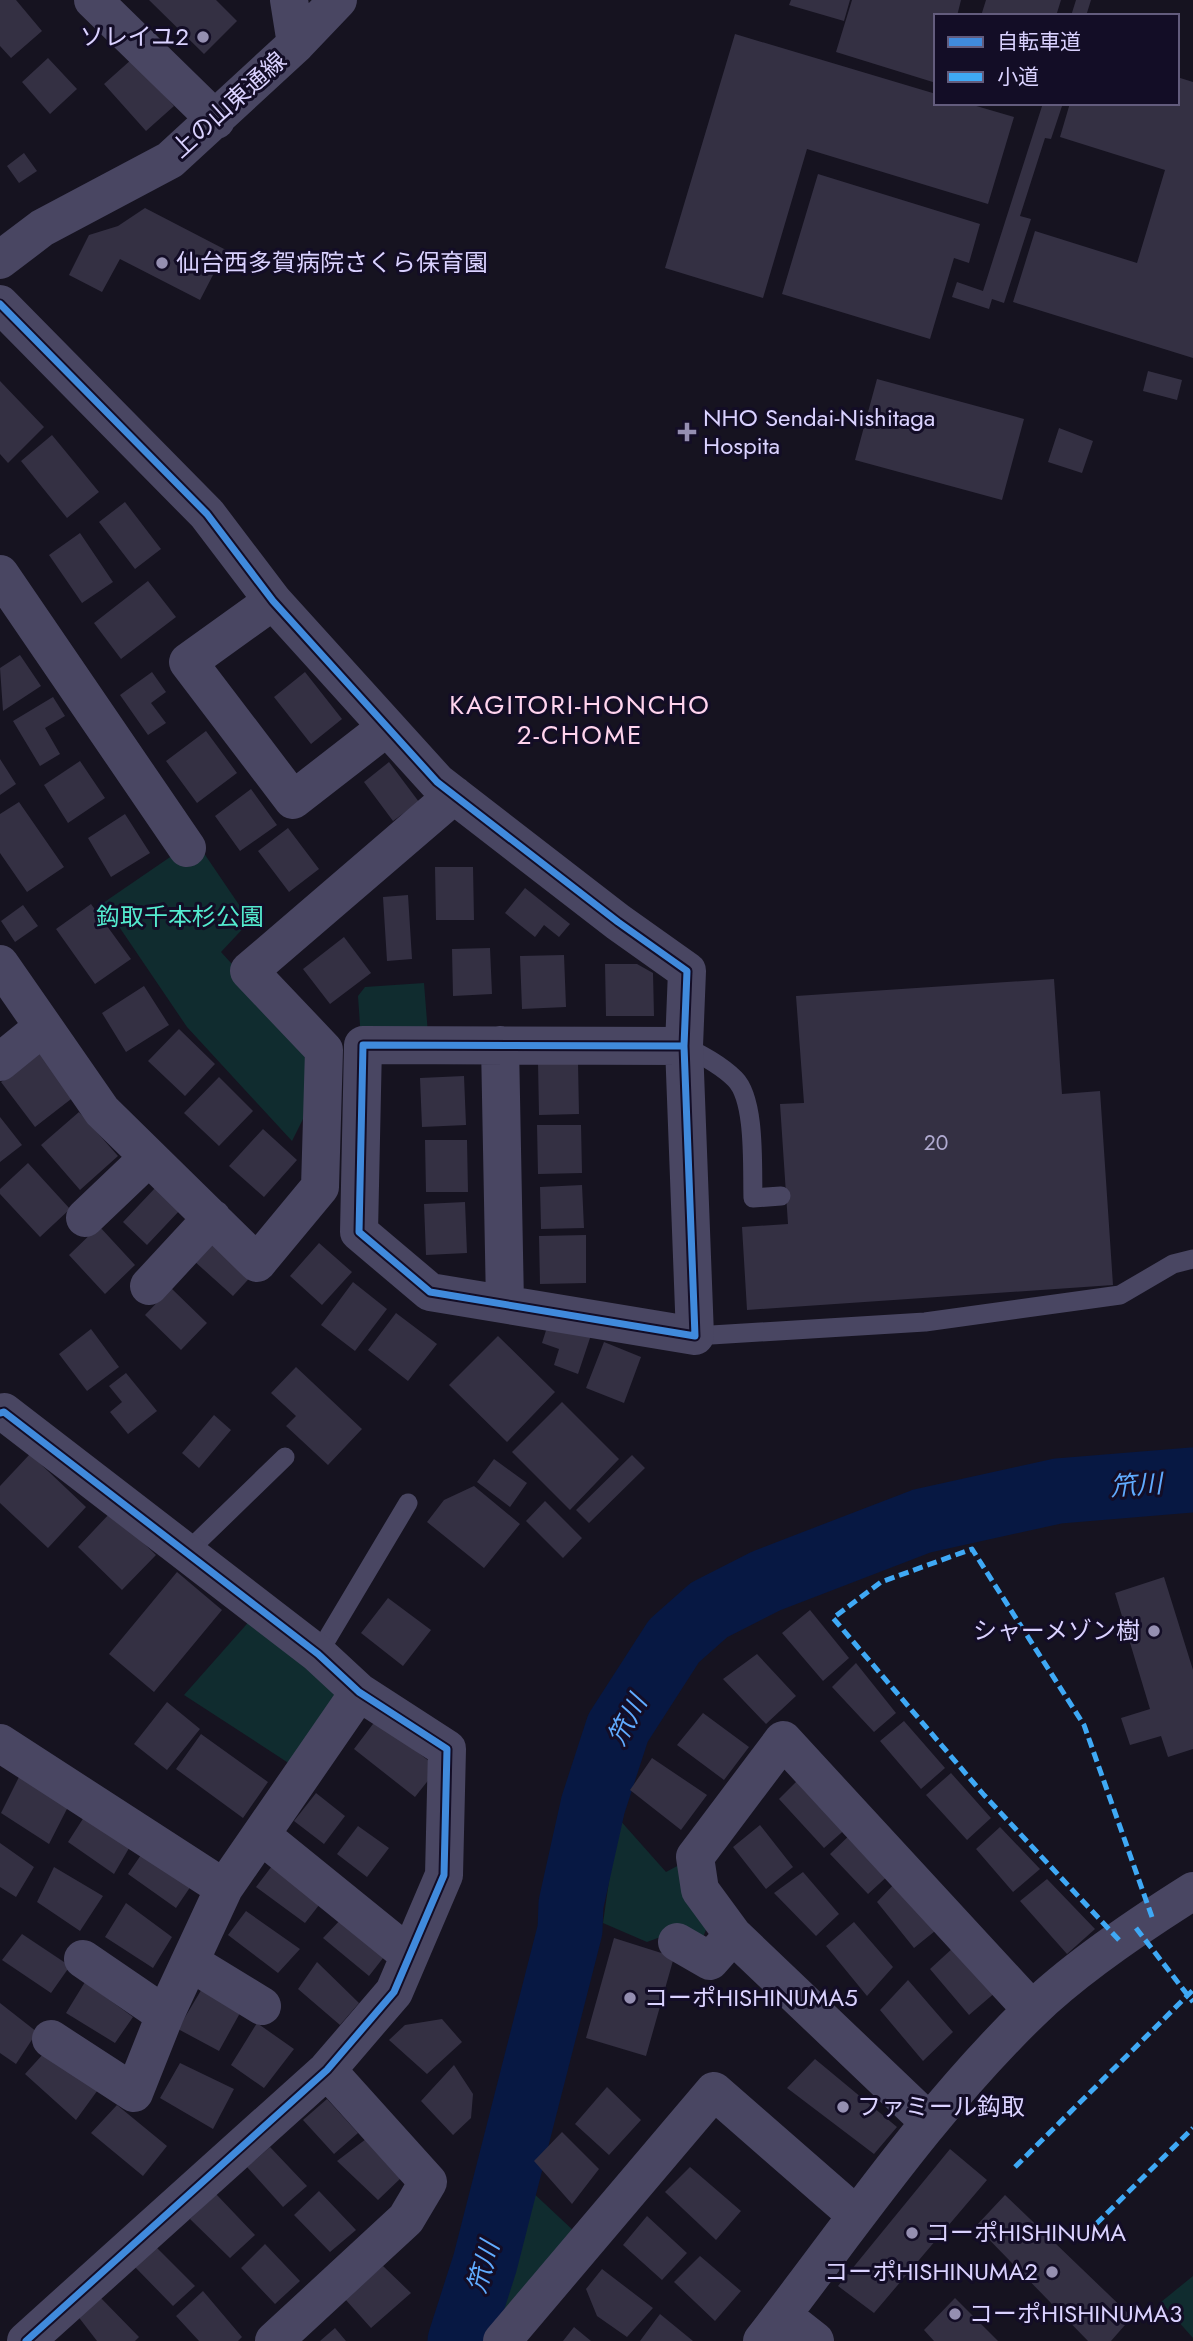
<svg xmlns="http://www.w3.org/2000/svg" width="1193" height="2341" font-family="Jost,'Noto Sans JP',sans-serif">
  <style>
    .green { fill: #102c2f }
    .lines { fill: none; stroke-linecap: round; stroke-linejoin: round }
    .river { stroke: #071843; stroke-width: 65 }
    .building { fill: #343043 }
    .lane { stroke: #494662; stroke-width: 19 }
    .street { stroke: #494662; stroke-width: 38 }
    .quiet { stroke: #3fa9f5; stroke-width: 5; stroke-dasharray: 10 5; stroke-linecap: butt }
    .cycleway-casing { stroke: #130d26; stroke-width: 11 }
    .cycleway { stroke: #408adc; stroke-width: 7 }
    .poi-dot { fill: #958fb1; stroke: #130d26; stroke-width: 2.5 }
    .labels { text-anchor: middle; stroke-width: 6; stroke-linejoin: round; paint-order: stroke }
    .number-label { font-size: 21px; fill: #b0aad0 }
    .poi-label { font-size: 24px; fill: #dad2ff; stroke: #130d26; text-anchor: start }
    .street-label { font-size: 24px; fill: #dad2ff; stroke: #130d26 }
    .park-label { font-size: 24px; fill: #53eace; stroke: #130d26 }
    .neighbourhood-label { font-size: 26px; letter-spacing: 2px; fill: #ffd4ed; stroke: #130d26 }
    .water-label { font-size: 26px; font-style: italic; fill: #60abff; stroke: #130d26 }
  </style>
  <rect width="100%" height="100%" fill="#161320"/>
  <path class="green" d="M195,840L250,921L221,952L310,1050L303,1119L292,1141L187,1027L103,903Z
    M424,983L428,1034L361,1040L358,996L365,987Z
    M253,1617L343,1689L290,1764L184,1695Z
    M618,1818L666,1872L681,1864L709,1922L702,1940L674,1932L647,1942L603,1923Z
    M529,2189L576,2233L499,2324L481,2308L516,2206Z
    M1193,2276V2338L1161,2302Z"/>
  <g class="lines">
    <path class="river" d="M460,2341L485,2263L570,1930L571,1904L593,1805L618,1728L674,1641L709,1610L766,1581L922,1521L1058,1491L1193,1480"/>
  </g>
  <path class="building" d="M0,0H16L42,31L11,58L0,46Z
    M149,0H216L237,21L204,54Z
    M791,0H850L844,21L789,5Z
    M852,0H961L957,16H936V83L836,52Z
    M986,0H1061L1056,16H981Z
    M1076,0H1091L1086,16H1071Z
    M735,34L936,94V103H966L1014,117L988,204L807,149L763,298L665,268Z
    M48,58L77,89L50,114L22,82Z
    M132,59L174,106L146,131L104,84Z
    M1177,77L1193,82V358L1013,302L1035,231L1137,263L1165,170L1060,137L1070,103H1177Z
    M1043,103H1063L1051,139L1045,138L1020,216L1031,219L1004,303L992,299L989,309L952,297L957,282L983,291Z
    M24,153L37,171L19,183L7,166Z
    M818,174L980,224L969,263L954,258L930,339L782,294Z
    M145,208L226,250L200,300L120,259L102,292L69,275L89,235L118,226Z
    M1148,371L1182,380L1177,400L1143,391Z
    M877,379L1024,419L1002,500L855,460Z
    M0,381L44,427L8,463L0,454Z
    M1059,428L1093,441L1082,473L1048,462Z
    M52,435L99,492L67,518L21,461Z
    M125,502L161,549L135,569L99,522Z
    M80,533L113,582L82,603L49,555Z
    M148,581L176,617L121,659L94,623Z
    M20,655L41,686L3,711L0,668Z
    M152,672L166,692L151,703L166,723L148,735L120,695Z
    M305,672L342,719L311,744L274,697Z
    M53,697L65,716L45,728L60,754L40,766L13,721Z
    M206,731L237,773L197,803L166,761Z
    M0,759L16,784L0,795Z
    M80,761L105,798L68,823L44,785Z
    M389,762L419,802L393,821L364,782Z
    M251,789L277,825L240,851L215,816Z
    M19,802L64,867L27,892L0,853V814Z
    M125,814L150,853L111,877L88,838Z
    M288,828L319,869L289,892L258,851Z
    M435,867H473L474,920H436Z
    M525,888L570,924L559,937L544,925L535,937L505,913Z
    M408,895L412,959L387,961L383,897Z
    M91,904L131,959L95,984L56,929Z
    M23,905L38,926L15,942L1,921Z
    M344,937L371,973L330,1004L303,969Z
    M490,948L492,994L453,996L452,949Z
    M564,955L566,1007L522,1009L520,956Z
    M605,964H637L653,973L654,1016H606Z
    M1054,979L1062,1094L1100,1091L1113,1285L747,1310L742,1227L788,1224L780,1104L804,1103L796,996Z
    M144,986L169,1025L126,1052L102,1013Z
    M179,1029L215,1064L185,1096L148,1061Z
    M41,1052L75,1096L35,1127L1,1082Z
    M538,1062H578L579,1114L539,1115Z
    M464,1076L466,1125L422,1127L420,1078Z
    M219,1077L253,1111L219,1146L184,1113Z
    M79,1112L118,1156L80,1190L41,1145Z
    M0,1117L22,1145L0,1162Z
    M537,1125H581L582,1173L538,1174Z
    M263,1129L297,1160L264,1197L229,1166Z
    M425,1140H467L468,1192H426Z
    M28,1163L70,1209L40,1237L0,1194V1189Z
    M582,1185L584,1228L541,1229L540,1187Z
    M156,1187L181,1209L147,1245L123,1222Z
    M465,1202L467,1253L426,1255L424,1204Z
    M99,1226L135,1265L105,1294L69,1255Z
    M215,1235L256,1271L233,1296L193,1260Z
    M586,1235V1283L540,1284L539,1236Z
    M319,1243L352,1272L322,1305L290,1276Z
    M353,1282L387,1309L355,1351L321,1325Z
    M171,1288L207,1323L181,1350L145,1315Z
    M396,1313L437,1344L408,1381L368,1350Z
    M549,1321L591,1335L578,1374L554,1365L559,1349L542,1343Z
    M91,1329L119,1367L87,1391L59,1354Z
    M498,1336L555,1392L507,1442L449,1385Z
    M604,1342L641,1357L624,1403L586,1388Z
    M296,1367L362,1429L328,1465L286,1426L296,1416L271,1393Z
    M126,1373L157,1411L128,1434L110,1412L122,1402L109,1386Z
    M562,1402L619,1459L570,1510L512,1452Z
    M214,1415L231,1430L199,1468L182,1453Z
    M30,1454L86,1507L48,1548L0,1503V1486Z
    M632,1455L645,1468L589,1523L576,1510Z
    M494,1459L527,1483L510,1507L477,1482Z
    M474,1486L520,1524L484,1568L427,1522L444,1500Z
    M545,1501L582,1538L563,1558L526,1521Z
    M111,1512L156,1555L122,1590L78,1547Z
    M177,1572L222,1610L154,1692L109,1654Z
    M1164,1577L1193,1670V1749L1168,1757L1161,1736L1130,1745L1121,1718L1150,1709L1115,1593Z
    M388,1598L431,1630L403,1666L361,1633Z
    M810,1610L849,1658L823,1681L782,1633Z
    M757,1654L796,1696L766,1724L723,1679Z
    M856,1663L896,1713L874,1732L832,1687Z
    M167,1702L200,1729L167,1770L134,1744Z
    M703,1713L749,1747L724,1780L677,1745Z
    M376,1720L438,1768L415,1797L354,1749Z
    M904,1721L945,1768L921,1789L880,1741Z
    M201,1734L268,1782L243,1818L176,1769Z
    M652,1758L707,1795L681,1830L630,1790Z
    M951,1773L991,1818L967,1840L926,1795Z
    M20,1775L70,1803L49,1844L1,1813Z
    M802,1776L849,1826L824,1848L779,1799Z
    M316,1793L345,1816L324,1844L294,1821Z
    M86,1814L132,1843L114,1874L68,1842Z
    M760,1825L793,1867L766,1889L733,1847Z
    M358,1826L389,1848L367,1877L337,1854Z
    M1000,1827L1040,1869L1013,1892L976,1849Z
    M855,1830L891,1873L868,1894L830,1854Z
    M0,1843L34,1867L16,1897L0,1887Z
    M145,1849L193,1883L176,1908L128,1874Z
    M275,1862L323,1900L305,1923L256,1887Z
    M54,1867L103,1896L80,1931L37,1902Z
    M803,1872L839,1914L816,1936L774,1893Z
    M1047,1879L1095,1929L1067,1954L1020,1901Z
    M896,1882L940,1927L914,1948L877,1902Z
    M126,1903L172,1937L153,1968L105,1937Z
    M246,1911L300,1949L278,1973L228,1935Z
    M344,1916L387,1953L369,1976L323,1938Z
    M854,1922L893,1967L867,1996L826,1946Z
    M22,1934L70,1966L51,1993L2,1960Z
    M614,1938L674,1957L646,2056L586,2038Z
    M954,1947L997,1991L969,2015L930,1969Z
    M317,1962L359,2003L340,2025L298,1989Z
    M908,1980L953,2032L923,2061L880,2010Z
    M85,1982L133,2017L115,2043L66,2013Z
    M203,1987L240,2013L219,2051L178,2029Z
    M0,2003L37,2032L16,2064L0,2053Z
    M442,2019L462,2042L427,2074L389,2040L405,2025Z
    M257,2023L294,2049L264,2088L231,2065Z
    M44,2053L100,2087L76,2120L25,2074Z
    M815,2059L897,2127L874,2154L787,2088Z
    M180,2063L234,2089L213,2129L160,2098Z
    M454,2065L473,2094L471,2118L453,2135L421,2101Z
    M607,2087L641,2120L609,2155L575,2124Z
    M327,2099L358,2133L334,2154L303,2120Z
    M117,2105L167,2146L143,2176L91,2133Z
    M562,2132L599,2169L572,2204L534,2161Z
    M366,2139L403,2176L378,2200L337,2161Z
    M270,2147L307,2186L283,2207L247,2167Z
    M950,2149L987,2180L874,2313L838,2286Z
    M690,2167L741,2211L716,2240L665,2192Z
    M319,2191L356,2230L330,2252L294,2215Z
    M216,2194L255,2235L230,2258L190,2219Z
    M1005,2195L1132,2317L1111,2341H1088L976,2226Z
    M647,2216L687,2253L662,2280L623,2245Z
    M265,2244L300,2281L275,2304L241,2268Z
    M156,2247L195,2286L173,2306L135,2267Z
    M700,2256L741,2291L715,2321L674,2282Z
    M383,2266L411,2293L371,2328L345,2299Z
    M602,2269L653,2308L627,2337L597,2316L586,2289Z
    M203,2291L242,2337L238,2341H199L176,2316Z
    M98,2295L139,2337L135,2341H97L77,2315Z
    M955,2298L998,2341H934L924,2330Z
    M660,2314L693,2341H640Z
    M574,2327L591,2341H563Z
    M335,2328L346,2341H320Z"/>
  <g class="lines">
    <path class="lane" d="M684,1046C702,1055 721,1065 735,1079C756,1100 752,1168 753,1198L781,1196
      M695,1336L925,1322L1120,1295L1173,1264L1193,1259
      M187,1552L285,1457
      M318,1654L408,1503"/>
    <path class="street" d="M93,0L216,120
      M289,0L296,44
      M0,260L42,228L170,160L296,44L338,0
      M0,304L207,514L273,601L437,782L618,922L687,971L684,1046L363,1045L359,1232L430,1292L695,1336L684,1046
      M0,574L187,848
      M273,601L188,662L293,800L387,727
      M0,964L102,1111L257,1263L320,1187L324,1050L249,971L454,795
      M500,1045L505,1304
      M0,1062L43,1027
      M85,1218L149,1157
      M149,1286L212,1218
      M0,1413L4,1412L318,1654L359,1692L447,1749L444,1875L394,1992L327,2070L26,2341
      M0,1743L224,1888
      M261,1835L409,1955
      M677,1942L710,1961L733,1935
      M83,1959L165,2015
      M190,1962L262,2006
      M51,2039L134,2093L165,2015L224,1888L359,1692
      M928,2121L733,1935L700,1890L695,1857L783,1740L1032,2010
      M782,2315L815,2341
      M274,2341L406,2219L428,2182L327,2070
      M502,2341L714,2091L856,2215
      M762,2341C849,2229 928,2111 1031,2011C1076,1967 1139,1925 1193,1891"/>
    <path class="quiet" d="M1136,1928L1193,2002
      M1119,1940L984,1795L833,1618L881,1582L972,1549L1084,1725L1152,1917
      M1015,2167L1193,1990
      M1096,2224L1193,2128"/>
    <defs>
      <path id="cycleway" d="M0,304L207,514L273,601L437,782L618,922L687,971L684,1046L363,1045L359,1232L430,1292L695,1336L684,1046
        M0,1413L4,1412L318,1654L359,1692L447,1749L444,1875L394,1992L327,2070L26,2341"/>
    </defs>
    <use href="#cycleway" class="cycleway-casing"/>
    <use href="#cycleway" class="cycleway"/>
  </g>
  <g class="poi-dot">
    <circle cx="203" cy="37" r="7"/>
    <circle cx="162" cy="263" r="7"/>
    <path d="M683.5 421.5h7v7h7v7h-7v7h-7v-7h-7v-7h7z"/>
    <circle cx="1154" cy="1631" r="7"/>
    <circle cx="630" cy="1998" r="7"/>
    <circle cx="843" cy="2107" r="7"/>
    <circle cx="912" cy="2233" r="7"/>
    <circle cx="1052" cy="2272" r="7"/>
    <circle cx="955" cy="2314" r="7"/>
  </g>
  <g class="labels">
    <g class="number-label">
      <text x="936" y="1150">20</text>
    </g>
    <g class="poi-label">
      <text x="189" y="45" text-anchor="end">ソレイユ2</text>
      <text x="176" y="271">仙台西多賀病院さくら保育園</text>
      <text x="703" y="426">NHO Sendai-Nishitaga<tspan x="703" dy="28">Hospita</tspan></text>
      <text x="1140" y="1639" text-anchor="end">シャーメゾン樹</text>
      <text x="644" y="2006">コーポHISHINUMA5</text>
      <text x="857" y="2115">ファミール鈎取</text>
      <text x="926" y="2241">コーポHISHINUMA</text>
      <text x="1038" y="2280" text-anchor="end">コーポHISHINUMA2</text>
      <text x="969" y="2322">コーポHISHINUMA3</text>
    </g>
    <g class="street-label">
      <text transform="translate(229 105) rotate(-42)" y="8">上の山東通線</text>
    </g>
    <g class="park-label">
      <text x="180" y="925">鈎取千本杉公園</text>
    </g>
    <g class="neighbourhood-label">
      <text x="580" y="714">KAGITORI-HONCHO<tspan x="580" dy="30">2-CHOME</tspan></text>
    </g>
    <g class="water-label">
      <text transform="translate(1136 1485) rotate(-4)" y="9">笊川</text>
      <text transform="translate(627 1720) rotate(-62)" y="9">笊川</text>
      <text transform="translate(483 2267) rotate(-74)" y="9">笊川</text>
    </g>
  </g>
  <rect x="934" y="14" width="245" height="91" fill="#130d26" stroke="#635c7d" stroke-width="2"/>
  <rect x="948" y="37" width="35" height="10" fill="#408adc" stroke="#635c7d" stroke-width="2"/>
  <text x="997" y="49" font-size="21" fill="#dad2ff">自転車道</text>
  <rect x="948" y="72" width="35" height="10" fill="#3fa9f5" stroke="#635c7d" stroke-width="2"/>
  <text x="997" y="84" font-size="21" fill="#dad2ff">小道</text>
</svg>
